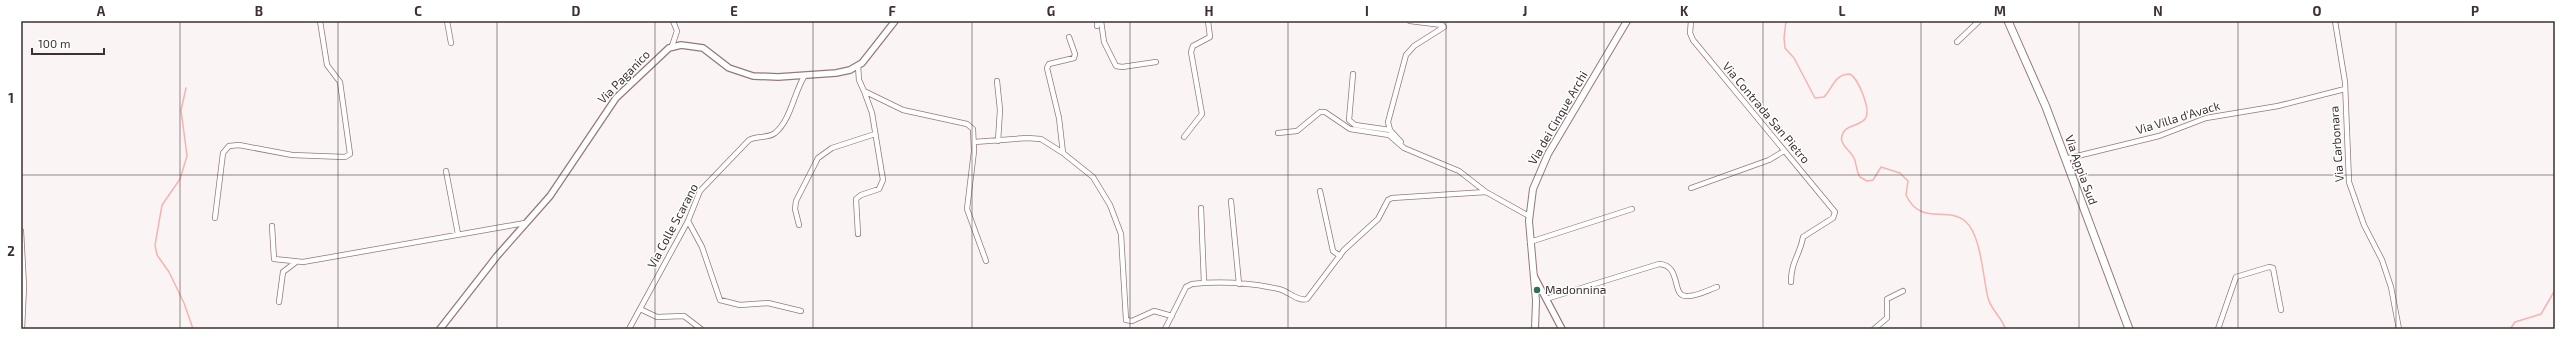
<svg xmlns="http://www.w3.org/2000/svg" width="2576" height="350" font-family="'Exo 2',sans-serif">
  <style>
    .lines { fill: none; stroke-linecap: round; stroke-linejoin: round }
    .stream { stroke: #f8b2b2; stroke-width: 1.5 }
    .minor-casing { stroke: #957979; stroke-width: 6 }
    .tertiary-casing { stroke: #957979; stroke-width: 8 }
    .secondary-casing { stroke: #957979; stroke-width: 8 }
    .primary-casing { stroke: #957979; stroke-width: 9 }
    .minor { stroke: #fff; stroke-width: 4.5 }
    .tertiary { stroke: #fff; stroke-width: 5.5 }
    .secondary { stroke: #fff; stroke-width: 6 }
    .primary { stroke: #fff; stroke-width: 7 }
    .grid { fill: none; stroke: #3d3131; stroke-width: 1; stroke-opacity: 0.55 }
    .poi-dot { fill: #326f5b; stroke: #fff; stroke-width: 1.5 }
    .labels { text-anchor: middle; stroke-width: 3; stroke-linejoin: round; paint-order: stroke }
    .street-label { font-size: 12px; fill: #3d3131; stroke: #fff }
    .poi-label { font-size: 12px; fill: #3d3131; stroke: #fff; text-anchor: start }
    .neatline { fill: none; stroke: #3d3131; stroke-width: 1.5 }
    .grid-label { font-size: 13px; text-anchor: middle; font-weight: bold; fill: #3d3131 }
  </style>
  <rect width="100%" height="100%" fill="#fbf4f4"/>
  <g class="lines">
    <path class="stream" d="M1786,21L1784,38L1785,48L1794,58L1815,98L1824,97C1833,88 1834,74 1850,74C1858,78 1872,111 1865,119C1860,125 1851,125 1845,130C1835,143 1849,148 1854,158C1857,165 1856,171 1860,177L1867,181L1873,180L1881,167L1900,173L1908,181L1906,195C1921,227 1947,205 1966,222C1981,235 1983,278 1988,298C1991,310 2004,320 2005,329
      M186,88L181,110L187,156L180,179L162,205L155,245L157,255L169,272L184,303L193,329
      M2510,329L2515,322L2541,314L2555,290"/>
    <defs>
      <path id="minor" d="M447,21L451,43
        M1097,21V26
        M1101,21L1104,42L1116,66L1122,67L1156,62
        M1691,21L1690,33L1693,40L1835,212L1833,218L1803,237C1800,255 1791,261 1791,282
        M2335,21L2345,82L2349,182L2364,225L2382,260L2391,287L2399,329
        M1957,42L1979,21
        M672,46L677,31L673,21
        M858,66L859,80L864,91L903,110L967,124L973,129L974,151L967,209L986,261
        M1353,74L1349,120L1355,125L1390,130L1401,142
        M997,81L1000,110L998,141
        M1390,130L1388,122L1406,55L1414,46L1444,27L1442,25L1410,21
        M1278,133L1297,131L1320,112H1325L1350,129L1389,135L1404,148L1459,171L1486,192
        M1184,137L1202,114L1191,52L1193,46L1210,37L1208,21
        M974,142L1027,138L1041,139L1063,153L1093,177L1110,205L1121,234L1126,320L1132,321L1154,311L1172,316
        M1063,153L1059,118L1047,68L1049,64L1074,58L1075,54L1069,37
        M2065,159L2159,136L2206,118L2278,106L2345,89
        M446,171L458,234
        M1691,188L1769,160L1784,151
        M1320,191L1333,251L1340,256
        M1231,201L1239,284
        M1201,208L1204,283
        M215,218L223,153L229,146L239,145L292,155L345,157L350,154L340,82L327,65L320,21
        M688,221L702,247L720,300L740,305L768,303L801,311
        M799,225L795,209L796,201L818,158L832,148L875,134
        M272,226L274,259L303,262L525,223
        M21,231L24,286L22,329
        M858,234L856,199L861,195L879,189L883,180L872,113L864,91
        M1530,242L1632,209
        M1546,299L1659,264C1682,265 1671,296 1686,296C1696,297 1708,290 1717,287
        M279,302L283,272L296,262
        M640,309L657,317L684,316L701,329
        M629,329L688,221L700,191L749,140C757,135 767,139 775,133C791,120 794,92 805,75
        M1165,329L1186,287L1192,284C1221,281 1251,283 1279,289C1288,291 1298,302 1307,299L1344,250L1378,219L1388,200L1392,198L1486,192L1529,216
        M1874,329L1887,318V299L1903,291
        M2218,329L2236,277L2269,267L2273,268L2281,310"/>
      <path id="tertiary" d="M1534,276L1562,329
        M440,329L497,256L550,196L616,98L669,48L681,45L703,48L729,68L753,76L778,77L836,73L850,70L862,63L895,21"/>
      <path id="secondary" d="M1535,329L1536,301L1529,221L1533,189L1548,154L1627,21"/>
      <path id="primary" d="M2008,21L2046,107L2129,329"/>
    </defs>
    <use href="#minor" class="minor-casing"/>
    <use href="#tertiary" class="tertiary-casing"/>
    <use href="#secondary" class="secondary-casing"/>
    <use href="#primary" class="primary-casing"/>
    <use href="#minor" class="minor"/>
    <use href="#tertiary" class="tertiary"/>
    <use href="#secondary" class="secondary"/>
    <use href="#primary" class="primary"/>
  </g>
  <path class="grid" d="M180,21V329M338,21V329M497,21V329M655,21V329M813,21V329M972,21V329M1130,21V329M1288,21V329M1446,21V329M1604,21V329M1763,21V329M1921,21V329M2079,21V329M2238,21V329M2396,21V329M21,175H2555"/>
  <circle class="poi-dot" cx="1537" cy="290" r="4"/>
  <g class="labels">
    <g class="street-label">
      <text transform="translate(624 77) rotate(-46)" y="4">Via Paganico</text>
      <text transform="translate(1766 113) rotate(50)" y="4">Via Contrada San Pietro</text>
      <text transform="translate(1558 118) rotate(-60)" y="4">Via dei Cinque Archi</text>
      <text transform="translate(2178 118) rotate(-17)" y="4">Via Villa d'Avack</text>
      <text transform="translate(2337 144) rotate(-94)" y="4">Via Carbonara</text>
      <text transform="translate(2081 170) rotate(70)" y="4">Via Appia Sud</text>
      <text transform="translate(673 226) rotate(-62)" y="4">Via Colle Scarano</text>
    </g>
    <g class="poi-label">
      <text x="1545" y="294">Madonnina</text>
    </g>
  </g>
  <rect width="2576" height="350" fill="none" stroke="#ffffff" stroke-width="44"/>
  <path d="M32 48v6h72v-6" fill="none" stroke="#3d3131" stroke-width="2"/>
  <text x="38" y="48" font-size="12" fill="#3d3131" stroke="#ffffff" stroke-width="3" paint-order="stroke">100 m</text>
  <rect x="22" y="22" width="2532" height="306" class="neatline"/>
  <g class="grid-label">
    <text x="101" y="16">A</text>
    <text x="259" y="16">B</text>
    <text x="418" y="16">C</text>
    <text x="576" y="16">D</text>
    <text x="734" y="16">E</text>
    <text x="892" y="16">F</text>
    <text x="1051" y="16">G</text>
    <text x="1209" y="16">H</text>
    <text x="1367" y="16">I</text>
    <text x="1525" y="16">J</text>
    <text x="1684" y="16">K</text>
    <text x="1842" y="16">L</text>
    <text x="2000" y="16">M</text>
    <text x="2158" y="16">N</text>
    <text x="2317" y="16">O</text>
    <text x="2475" y="16">P</text>
    <text x="11" y="103">1</text>
    <text x="11" y="256">2</text>
  </g>
</svg>
